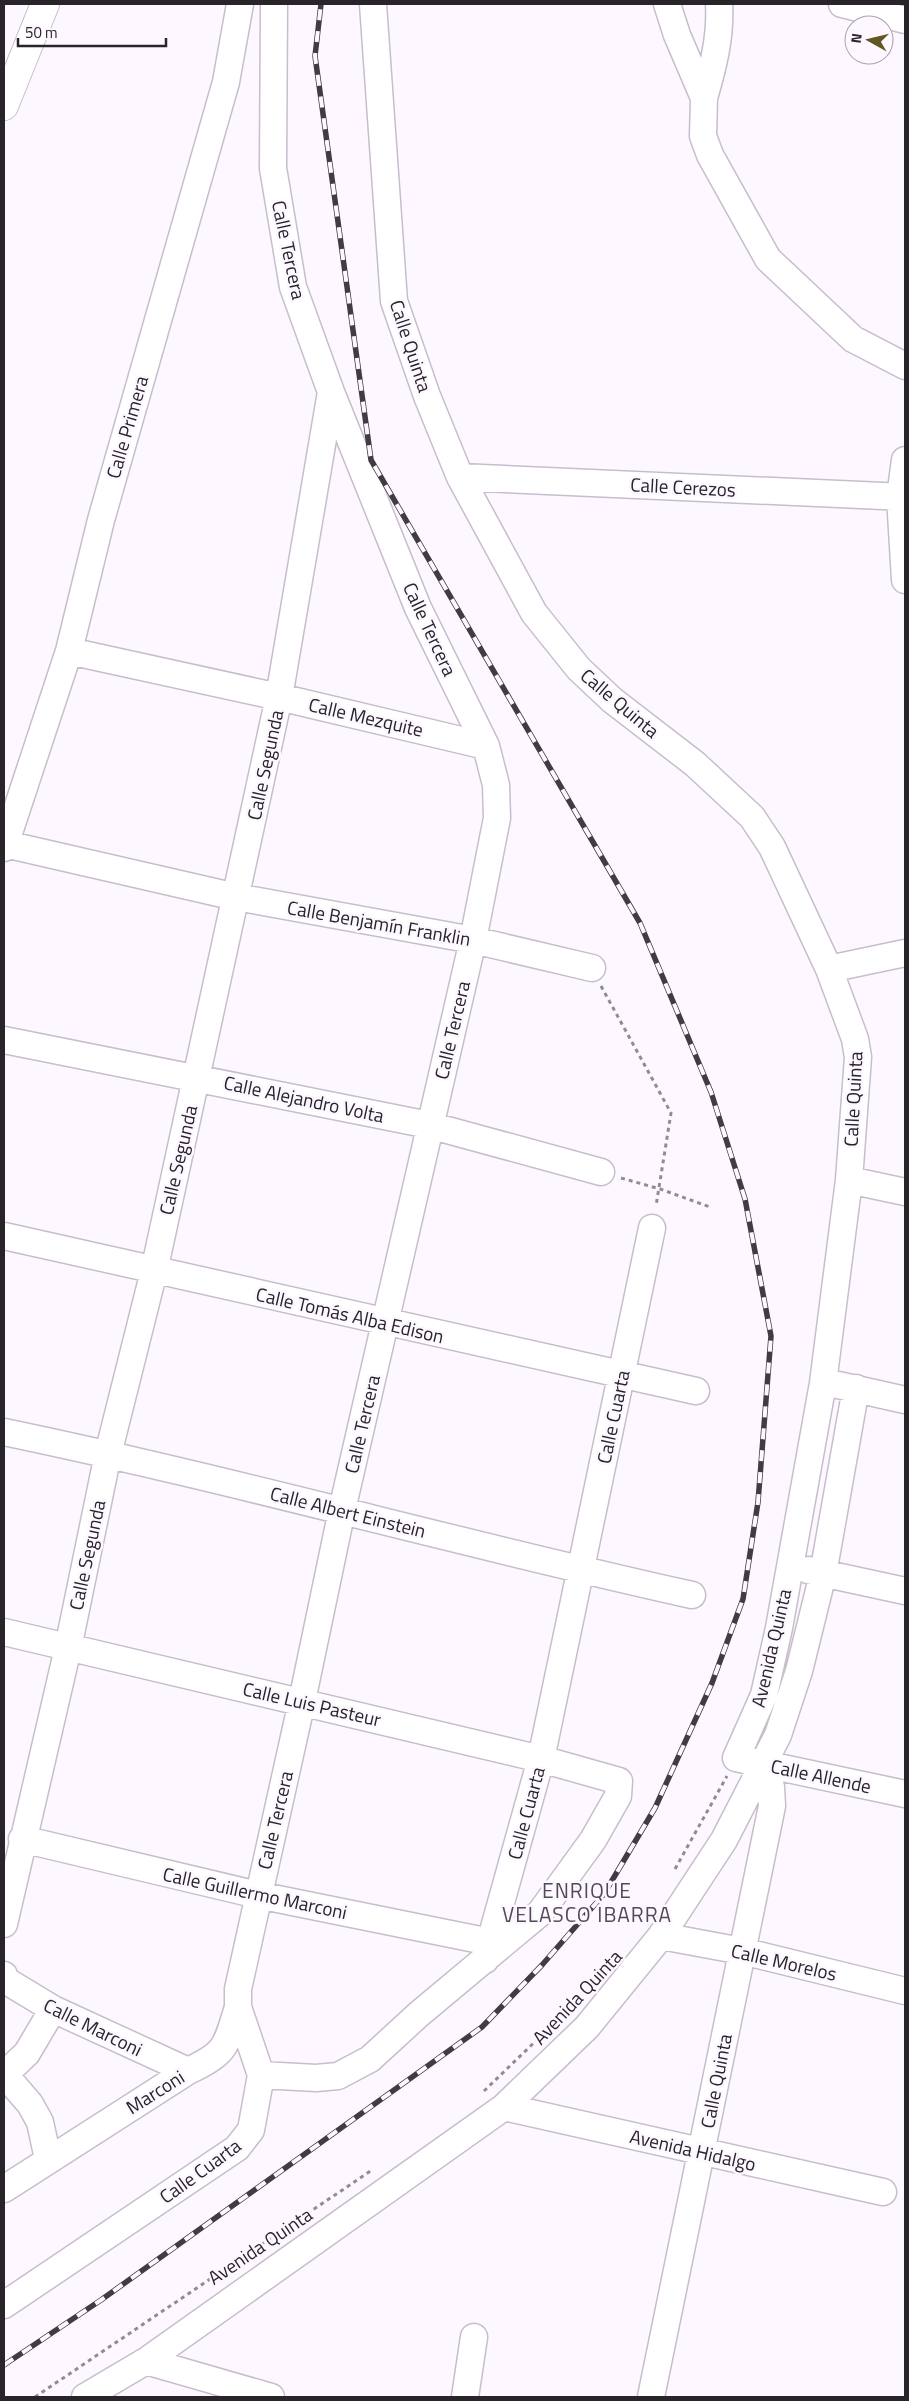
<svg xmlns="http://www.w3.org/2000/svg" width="909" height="2401" font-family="'Titillium Web',sans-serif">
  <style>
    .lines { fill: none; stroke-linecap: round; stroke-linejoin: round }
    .minor-casing { stroke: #c8bdcc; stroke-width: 29 }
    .major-casing { stroke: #c8bdcc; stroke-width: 30 }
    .path { stroke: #918c92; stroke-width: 3; stroke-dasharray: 4 4; stroke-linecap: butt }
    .minor { stroke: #fff; stroke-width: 26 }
    .major { stroke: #fff; stroke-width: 28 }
    .rail-casing { stroke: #413c43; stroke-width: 5.5 }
    .rail { stroke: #fdf8ff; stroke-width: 4; stroke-dasharray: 11; stroke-linecap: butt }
    .labels { text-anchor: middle; stroke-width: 5; stroke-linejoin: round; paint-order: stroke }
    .street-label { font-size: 19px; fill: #29242a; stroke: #fdf8ff }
    .quarter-label { font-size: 21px; letter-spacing: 1px; fill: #534957; stroke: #fdf8ff }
  </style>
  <rect width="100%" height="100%" fill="#fdf8ff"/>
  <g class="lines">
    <defs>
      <path id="minor" d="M373,4L394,301L427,396L460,477L534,613L579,669L612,700L695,764L752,817L772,847L829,969L855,1039L858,1057L849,1180L823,1383L779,1628L764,1695L736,1758L905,1794
        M667,4L677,35L704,98L703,136L710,155L768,259L853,339L905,366
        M842,4L905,20
        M704,98C713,67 721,37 719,4
        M905,460L900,497L905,580
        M460,477L905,497
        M69,651L279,697L486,746
        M5,844L236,897L473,940L592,968
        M4,848L69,651L101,520L226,82L240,4
        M829,969L905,953
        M4,1040L429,1125L601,1172
        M849,1180L905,1192
        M4,1236L696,1391
        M838,1385L905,1400
        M4,1432C235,1480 461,1544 692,1595
        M808,1570L905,1591
        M4,1632L541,1759L619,1781L618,1796L593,1840L540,1913L419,2014L370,2059L338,2076L316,2078L261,2075L251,2130L237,2148L4,2305
        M22,1839L258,1895L490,1942
        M4,1924L68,1648L108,1454L154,1271L279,697L331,392
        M661,1936L742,1951L905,1991
        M485,1960L541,1759L652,1228
        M4,1975L5,1980L53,2009L188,2071
        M4,2075L27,2053L53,2009
        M5,2075L30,2104L40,2122L48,2159
        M261,2075L238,2007V1989L302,1701L342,1510L473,940L497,818L496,785L486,746L418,608L331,392L293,287L273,168L274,4
        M504,2107L883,2192
        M4,2189L188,2071C227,2053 226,2046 238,2007
        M146,2361L271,2397
        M85,2397L146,2361L504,2107L587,2027L661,1936L724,1840L778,1735L799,1671L823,1574L856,1388
        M465,2397L474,2337
        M651,2397L772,1806L771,1787L764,1764"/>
      <path id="major" d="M4,106L45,4"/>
    </defs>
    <use href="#minor" class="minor-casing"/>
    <use href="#major" class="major-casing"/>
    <path class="path" d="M601,986L671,1113L656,1206
      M621,1178L660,1189L710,1207
      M675,1869L727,1776
      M484,2091L574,2004
      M35,2397L372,2170"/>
    <use href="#minor" class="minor"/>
    <use href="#major" class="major"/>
    <defs>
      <path id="rail" d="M4,2365L101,2300L482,2027L542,1965L604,1894L655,1808L712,1683L743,1599L758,1502L771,1336L745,1199L711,1092L640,923L371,460L315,56L321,4"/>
    </defs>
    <use href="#rail" class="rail-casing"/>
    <use href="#rail" class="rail"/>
  </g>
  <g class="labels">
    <g class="street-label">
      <text transform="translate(289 250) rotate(78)" y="7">Calle Tercera</text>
      <text transform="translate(411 346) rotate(72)" y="7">Calle Quinta</text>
      <text transform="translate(127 427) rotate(-74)" y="7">Calle Primera</text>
      <text transform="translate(683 487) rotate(3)" y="7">Calle Cerezos</text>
      <text transform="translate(430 629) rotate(65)" y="7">Calle Tercera</text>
      <text transform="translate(620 703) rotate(40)" y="7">Calle Quinta</text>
      <text transform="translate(366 717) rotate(13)" y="7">Calle Mezquite</text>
      <text transform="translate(265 765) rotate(-78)" y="7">Calle Segunda</text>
      <text transform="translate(379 923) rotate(10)" y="7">Calle Benjamín Franklin</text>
      <text transform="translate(452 1030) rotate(-77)" y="7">Calle Tercera</text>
      <text transform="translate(304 1099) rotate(12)" y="7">Calle Alejandro Volta</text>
      <text transform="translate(853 1099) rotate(-87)" y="7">Calle Quinta</text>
      <text transform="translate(178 1160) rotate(-77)" y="7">Calle Segunda</text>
      <text transform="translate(350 1315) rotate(13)" y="7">Calle Tomás Alba Edison</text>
      <text transform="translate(613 1417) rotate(-78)" y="7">Calle Cuarta</text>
      <text transform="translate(362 1424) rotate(-77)" y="7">Calle Tercera</text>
      <text transform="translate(348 1512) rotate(14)" y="7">Calle Albert Einstein</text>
      <text transform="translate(87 1555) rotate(-78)" y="7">Calle Segunda</text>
      <text transform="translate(771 1648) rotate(-77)" y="7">Avenida Quinta</text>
      <text transform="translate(312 1704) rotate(13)" y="7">Calle Luis Pasteur</text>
      <text transform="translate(821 1776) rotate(12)" y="7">Calle Allende</text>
      <text transform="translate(526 1813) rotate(-75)" y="7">Calle Cuarta</text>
      <text transform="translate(275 1820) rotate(-77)" y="7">Calle Tercera</text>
      <text transform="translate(255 1893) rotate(12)" y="7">Calle Guillermo Marconi</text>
      <text transform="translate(784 1962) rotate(13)" y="7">Calle Morelos</text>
      <text transform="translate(577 1997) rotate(-47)" y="7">Avenida Quinta</text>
      <text transform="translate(93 2027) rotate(26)" y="7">Calle Marconi</text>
      <text transform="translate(716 2081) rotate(-79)" y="7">Calle Quinta</text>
      <text transform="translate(155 2092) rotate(-32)" y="7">Marconi</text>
      <text transform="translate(693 2150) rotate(13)" y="7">Avenida Hidalgo</text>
      <text transform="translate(200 2171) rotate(-36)" y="7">Calle Cuarta</text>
      <text transform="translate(260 2246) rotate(-34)" y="7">Avenida Quinta</text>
    </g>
    <g class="quarter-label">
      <text x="587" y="1898">ENRIQUE<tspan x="587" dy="24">VELASCO IBARRA</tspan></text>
    </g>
  </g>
  <rect width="909" height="2401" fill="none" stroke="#29242a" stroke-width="10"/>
  <g transform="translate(869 40) rotate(278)"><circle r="24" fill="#fdf8ff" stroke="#a8a3aa"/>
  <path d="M0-4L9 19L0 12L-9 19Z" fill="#615723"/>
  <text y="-8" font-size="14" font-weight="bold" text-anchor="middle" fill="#29242a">N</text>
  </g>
  <path d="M18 38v8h148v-8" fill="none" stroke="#29242a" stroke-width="2.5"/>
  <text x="25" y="38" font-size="15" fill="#29242a" stroke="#fdf8ff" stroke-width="4" paint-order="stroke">50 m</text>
</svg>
